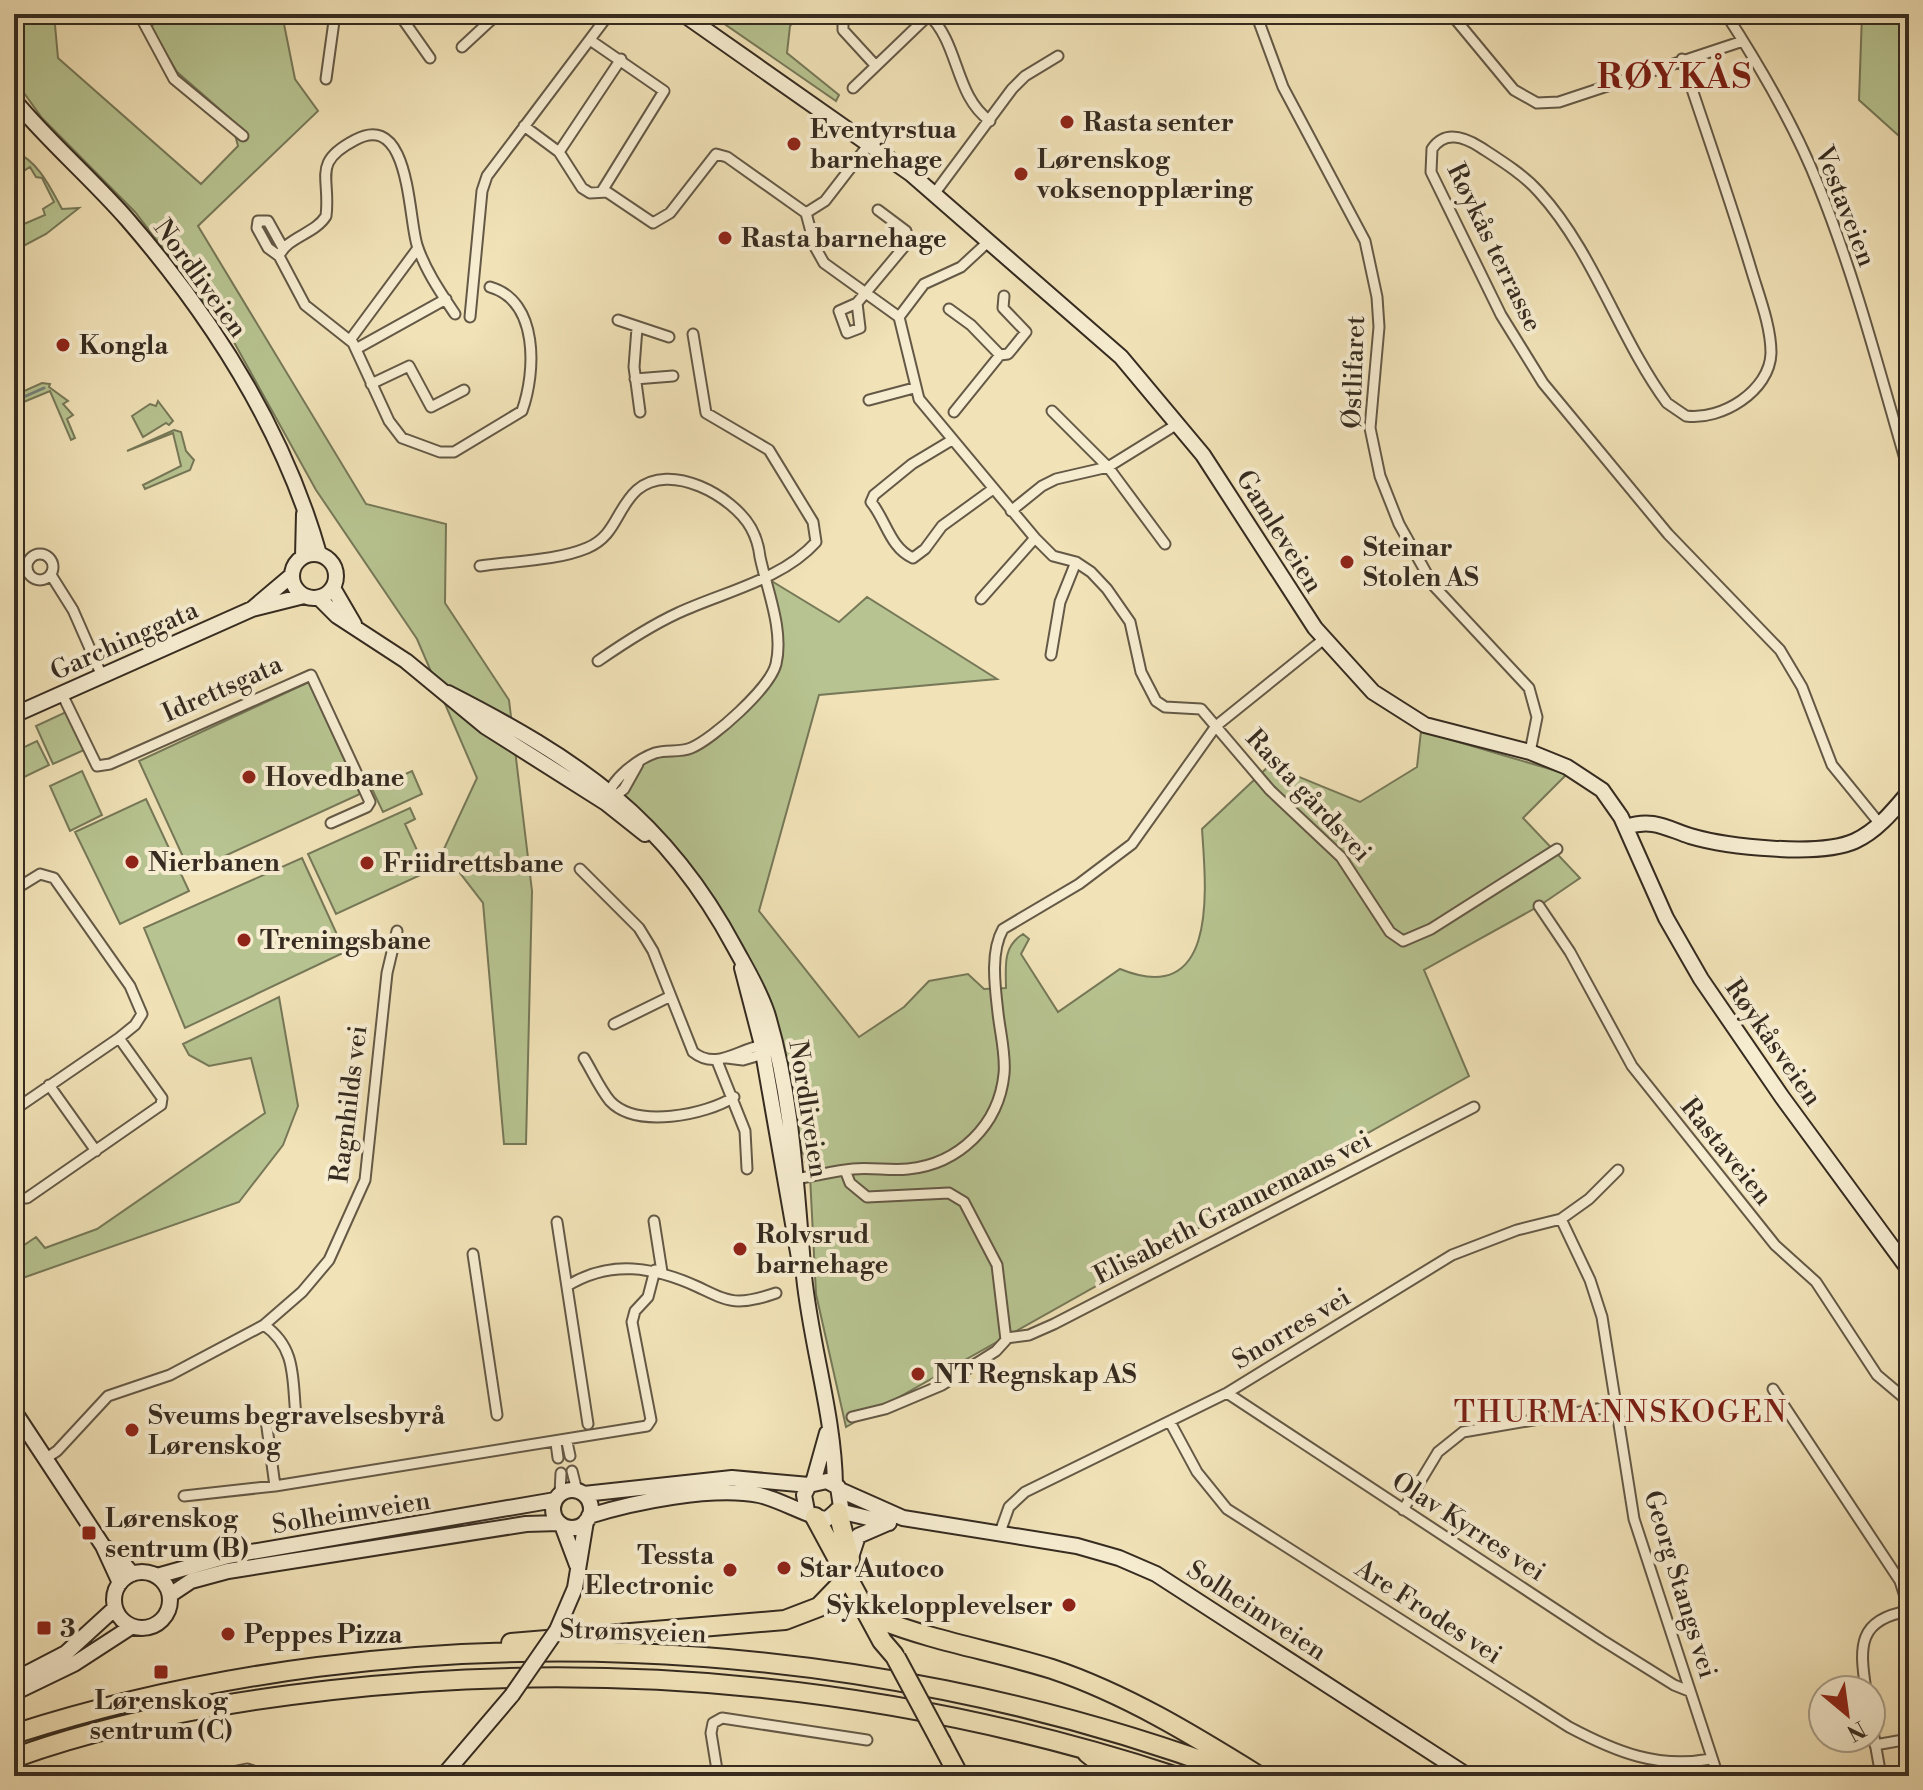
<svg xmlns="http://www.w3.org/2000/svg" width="1923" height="1790" font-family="'Libre Bodoni',serif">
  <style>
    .green { fill: #b7c491; stroke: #767858; stroke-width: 2 }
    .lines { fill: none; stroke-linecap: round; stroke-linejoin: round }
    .stream { stroke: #76817d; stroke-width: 3 }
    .street-casing { stroke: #645946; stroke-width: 13 }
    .secondary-casing { stroke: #352b20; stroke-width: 18 }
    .highway-casing { stroke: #352b20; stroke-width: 22 }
    .street { stroke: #f6ecd0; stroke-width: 9 }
    .secondary { stroke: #f6ecd0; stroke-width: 14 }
    .highway { stroke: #f1e2b7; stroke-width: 18 }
    .secondary-bridge-casing { stroke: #352b20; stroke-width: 18; stroke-linecap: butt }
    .highway-bridge-casing { stroke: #352b20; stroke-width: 22; stroke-linecap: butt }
    .secondary-bridge { stroke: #f6ecd0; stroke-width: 14 }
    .highway-bridge { stroke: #f1e2b7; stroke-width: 18 }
    .poi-dot { fill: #8f2418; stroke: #f6ecd0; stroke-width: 3 }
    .labels { text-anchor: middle; stroke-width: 8; stroke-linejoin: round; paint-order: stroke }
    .poi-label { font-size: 26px; font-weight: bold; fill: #352b20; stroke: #f6ecd0; text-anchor: start }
    .street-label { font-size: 26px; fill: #352b20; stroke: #f6ecd0 }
    .quarter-label { font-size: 30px; letter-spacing: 2px; fill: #7a1f14; stroke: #f6ecd0 }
    .district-label { font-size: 34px; font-weight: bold; letter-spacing: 2px; fill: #7a1f14; stroke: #f6ecd0 }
  </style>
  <rect width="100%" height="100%" fill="#f1e2b7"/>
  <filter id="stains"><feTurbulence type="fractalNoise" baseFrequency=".0025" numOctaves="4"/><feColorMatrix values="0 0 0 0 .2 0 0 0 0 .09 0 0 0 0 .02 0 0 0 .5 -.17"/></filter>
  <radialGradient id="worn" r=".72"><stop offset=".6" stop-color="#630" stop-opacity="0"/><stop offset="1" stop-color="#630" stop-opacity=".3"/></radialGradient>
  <path class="green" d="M14,14H54L58,58L201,184L238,146L231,119L177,72L150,26L176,14H282L295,79L318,111L198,226L366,504L446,524L445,603L509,700L532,891L526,1144H504L483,903L443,851L477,778L417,639L316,490L230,335L135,212L42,118L14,79Z
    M710,14H800L790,26L787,53L839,95L836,101Z
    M1862,14H1909V145L1859,100Z
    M14,151C39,162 50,187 62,209L79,208L46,234L14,251L17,227L45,215L43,209L54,202L42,178L36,177L30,167L14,177L17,165Z
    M42,383L50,384L49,387L68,401L63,404L73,415L67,419L75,438L71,440L50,391L14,406L24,391Z
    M158,401L173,421L169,425L166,423L143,437L132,416L150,404L156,406Z
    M174,430L181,432L186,451L194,460L190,470L145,489L143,485L181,466L173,433L127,451Z
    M765,577L839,622L867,597L997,679L819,695L759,911L859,1037L904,1007L929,981L968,974L984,989L1006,988C1006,967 1002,947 1023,934L1029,939L1021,954L1058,1012L1120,969C1219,1009 1206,888 1202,829L1270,765L1360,802L1417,767L1421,731L1567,774L1523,818L1580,878L1539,906L1424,970L1469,1076L846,1427L816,1294L810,1176L753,990L705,899L609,797L643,760L693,747L748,704L772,674L777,650Z
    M309,682L360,794L190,872L139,761Z
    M66,712L84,750L53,764L36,726Z
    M37,741L49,765L14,782V752Z
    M82,771L102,815L70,831L50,786Z
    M412,771L422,794L383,812L372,789Z
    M146,799L189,891L120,924L75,832Z
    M410,808L415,819L405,824L427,872L336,914L308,854Z
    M302,858L345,952L185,1028L144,928Z
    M279,997L298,1106L283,1145L239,1202L14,1281V1252L36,1237L45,1248L97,1229L265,1113L251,1058L209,1066L189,1055L183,1044Z"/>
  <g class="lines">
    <path class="stream" d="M19,399L44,388"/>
    <defs>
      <path id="street" d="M139,14L174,79L243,136
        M399,14L430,58
        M485,14L490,21L498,14
        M843,14V30L876,66
        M928,14C960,44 954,95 990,121
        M1256,14L1283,87L1365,241L1377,297L1379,327L1370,428L1380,476L1399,524L1433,585L1529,688L1537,717L1530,752
        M1451,14L1514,90L1537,103L1559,102L1743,41
        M1726,14C1761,68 1795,126 1819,187C1856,279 1881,377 1909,473
        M590,40L664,91L602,191
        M462,47L490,21
        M1682,59C1705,129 1730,199 1751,269C1759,296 1771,326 1771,353C1770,391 1721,421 1686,416L1667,403C1619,338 1594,252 1539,192C1523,174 1500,160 1480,147C1464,137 1445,130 1432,149L1431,172L1501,315L1543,383L1668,534L1780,650L1802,687L1832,765L1880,824
        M326,79L335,14
        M853,88L930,14
        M524,126L559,152L582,188L590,193L607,192L653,223L670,213L716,154L727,157L806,213L825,201L869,144
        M559,152L621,59
        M934,194L1012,89L1025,76L1058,56
        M806,213L815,247L824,263L899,317
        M988,242L961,267L924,284L899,317L919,399L1035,538L1053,556L1076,562L1091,572L1107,589L1130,622L1141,672L1156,701L1165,707L1201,709L1270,790L1341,857L1390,932L1403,941L1431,929L1557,849
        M279,256L268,248L257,228L258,221H268L283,248
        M857,303L908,242L906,231L878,210
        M857,303L860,328L847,333L839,311Z
        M949,309L971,325L1000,355
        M455,314C441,293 425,270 417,245C408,216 410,110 355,140C311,163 331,177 326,216C315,234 287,237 279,256L305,305L353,343L389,421L402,438L440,452H454L522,411C536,372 539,301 490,287
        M470,317L482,191L487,176L609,14
        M618,320L669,337
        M637,328L634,367L640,412
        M350,340L418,248
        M356,349L446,299
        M635,379L673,376
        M371,384L409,366L431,407L464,390
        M869,400L914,388
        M1052,411L1108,467L1165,544
        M954,412L1000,355L1008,354L1026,332L1003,308L1004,296
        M952,440L912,464L874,495L871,502C886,520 890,548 913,558L925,549L942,526L993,489
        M1011,511L1042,486L1056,479L1108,467L1179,423
        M27 567a13 13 0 1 1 26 0a13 13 0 1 1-26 0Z
        M480,566C513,561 556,561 587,548C616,536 616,509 637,490C670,461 733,496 751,528C756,537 759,548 760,557C767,590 784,630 776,664C770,688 713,739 691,748C679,753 667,749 655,753C638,759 611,779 608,797
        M51,575L73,610L102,676
        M981,599L1035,538
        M1051,655L1060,602L1076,562
        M598,661C624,643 650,626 678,613C723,592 782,580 816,542L813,522L769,450L706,413L693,334
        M62,694L97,766L110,764L311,675L370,802L367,807L331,823
        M612,799L624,789L638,764
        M580,869L639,928L653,951L693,1052C717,1071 737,1049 764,1045
        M14,890L40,874L54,878L130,986L142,1014L135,1025L119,1038L14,1110
        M1539,906L1570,952L1632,1066L1775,1245L1816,1282L1877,1375L1909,1402
        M614,1024L669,997
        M584,1058C592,1071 600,1089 610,1101C636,1129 706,1115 734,1097
        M727,1058L743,1060L767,1053
        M717,1061L745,1131L747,1169
        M49,1085L96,1151
        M845,1170L850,1183L867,1197L949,1193L964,1202L997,1265L1006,1340L996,1351L942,1385L885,1409L852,1417
        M793,1179C813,1177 832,1171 853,1169C871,1167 890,1171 908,1169C959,1164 999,1125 1004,1074C1006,1055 1000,1032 998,1013C995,987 990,952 1003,929L1079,884L1132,844L1216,726L1324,639
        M14,1193L17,1198H27L161,1105L162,1098L119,1038
        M1561,1219L1590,1280L1602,1317L1634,1519L1718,1776
        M654,1221L662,1272
        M557,1222L588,1424
        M473,1254L497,1415
        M567,1286C611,1259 654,1267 698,1287C711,1293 725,1301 739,1301C752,1301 764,1297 776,1293
        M264,1325C297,1348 292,1379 296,1416L266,1420L275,1486
        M1006,1338L1029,1335L1054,1324L1474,1107
        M1773,1389L1900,1581L1909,1609
        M1227,1393L1602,1640L1674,1685L1689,1691
        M1170,1422L1197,1472L1227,1509L1569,1727C1616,1752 1658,1769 1711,1759
        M567,1442L570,1456
        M556,1443L558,1458
        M45,1459L57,1451L108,1396L170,1375L264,1325L302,1292L329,1260L365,1180L387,973L397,931
        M572,1471L577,1491
        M560,1494L561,1473
        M184,1496L275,1486L647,1426L651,1420L632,1322L635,1311L648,1297L655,1270
        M1403,1510L1438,1452L1463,1432L1615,1406
        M999,1535L1009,1507L1025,1492L1227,1393L1452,1255L1517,1230L1561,1219L1589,1199L1618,1170
        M1866,1690C1859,1646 1858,1619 1909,1611
        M1871,1720L1881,1776
        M1875,1745L1909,1739
        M212,1776L247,1769L269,1776
        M718,1776L711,1733L713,1723L722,1718L867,1740"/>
      <path id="secondary" d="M683,14L911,174L1121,357L1203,455L1315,628L1373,692L1425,725L1530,752L1567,767L1602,790L1621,817L1666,918L1701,979L1782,1097L1909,1270
        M14,100C49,142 91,178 127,219C212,317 284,430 319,554
        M292 576a22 22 0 1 1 44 0a22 22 0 1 1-44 0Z
        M303,557L304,514
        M333,588L354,624
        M319,598L337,616L406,661L486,727L606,803L645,834
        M252,609L292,575
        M448,693C577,759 665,817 735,948C747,970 759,989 767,1013C793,1098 796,1189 804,1276C811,1346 834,1415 835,1485
        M14,715L252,609L304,596
        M1626,827C1652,818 1666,828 1690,836C1727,847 1820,857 1855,841C1877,831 1893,811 1909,792
        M742,968L761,1041L799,1258
        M14,1411L103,1546L120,1583
        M813,1483L827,1433
        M840,1490L903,1518L1077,1546L1119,1558L1156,1574L1468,1776
        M553 1509a19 19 0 1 1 38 0a19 19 0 1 1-38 0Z
        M584,1494L732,1478L809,1485
        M839,1511L889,1523
        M589,1516C634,1502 712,1486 759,1495C779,1499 813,1519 827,1519L841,1507L838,1487L827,1481L809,1485L804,1495L807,1511
        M562,1525L577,1565
        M104,1547L115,1553L132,1574
        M850,1560L858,1536L888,1523
        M114 1600a28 28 0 1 1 56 0a28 28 0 1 1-56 0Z
        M157,1576L228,1556L555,1500
        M170,1595L191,1581L228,1571L526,1524L559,1523
        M557,1630L575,1588L586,1521
        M14,1680L66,1653L114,1609
        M14,1693L74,1664L131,1627
        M443,1776L512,1695"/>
      <path id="highway" d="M838,1512L850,1560
        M815,1517L882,1641L894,1655
        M881,1620C936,1642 995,1651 1052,1669C1126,1694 1193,1735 1259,1776
        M511,1643L785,1620L819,1607L848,1577
        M14,1734C407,1608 859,1630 1244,1776
        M941,1742L959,1776
        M1087,1753L1116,1776
        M14,1758C116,1721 225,1702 332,1690C617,1658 902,1687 1174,1776"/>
    </defs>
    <use href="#street" class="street-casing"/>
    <use href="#secondary" class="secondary-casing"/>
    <use href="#highway" class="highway-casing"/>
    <use href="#street" class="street"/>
    <use href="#secondary" class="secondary"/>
    <use href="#highway" class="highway"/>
    <defs>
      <path id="secondary-bridge" d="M512,1695L557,1630"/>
      <path id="highway-bridge" d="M896,1658L941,1742"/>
    </defs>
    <use href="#secondary-bridge" class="secondary-bridge-casing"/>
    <use href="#highway-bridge" class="highway-bridge-casing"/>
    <use href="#secondary-bridge" class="secondary-bridge"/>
    <use href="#highway-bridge" class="highway-bridge"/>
  </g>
  <g class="poi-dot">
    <circle cx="1067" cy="122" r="8"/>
    <circle cx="794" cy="144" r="8"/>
    <circle cx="1021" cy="174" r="8"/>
    <circle cx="725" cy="238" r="8"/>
    <circle cx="63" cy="345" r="8"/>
    <circle cx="1347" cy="562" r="8"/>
    <circle cx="249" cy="777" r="8"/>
    <circle cx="132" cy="862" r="8"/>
    <circle cx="367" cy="863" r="8"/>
    <circle cx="244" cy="940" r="8"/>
    <circle cx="740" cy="1249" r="8"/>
    <circle cx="918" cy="1374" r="8"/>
    <circle cx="132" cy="1430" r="8"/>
    <rect x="81" y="1525" width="16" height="16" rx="4"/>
    <circle cx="784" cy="1568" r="8"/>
    <circle cx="730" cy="1570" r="8"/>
    <circle cx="1069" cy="1605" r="8"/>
    <rect x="36" y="1620" width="16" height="16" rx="4"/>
    <circle cx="228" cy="1634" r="8"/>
    <rect x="153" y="1664" width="16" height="16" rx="4"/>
  </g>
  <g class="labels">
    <g class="poi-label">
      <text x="1083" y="131">Rasta senter</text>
      <text x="810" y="138">Eventyrstua<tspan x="810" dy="30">barnehage</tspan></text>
      <text x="1037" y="168">Lørenskog<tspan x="1037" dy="30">voksenopplæring</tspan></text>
      <text x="741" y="247">Rasta barnehage</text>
      <text x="79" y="354">Kongla</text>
      <text x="1363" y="556">Steinar<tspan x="1363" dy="30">Stolen AS</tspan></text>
      <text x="265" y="786">Hovedbane</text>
      <text x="148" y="871">Nierbanen</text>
      <text x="383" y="872">Friidrettsbane</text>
      <text x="260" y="949">Treningsbane</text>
      <text x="756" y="1243">Rolvsrud<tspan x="756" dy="30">barnehage</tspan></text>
      <text x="934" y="1383">NT Regnskap AS</text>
      <text x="148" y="1424">Sveums begravelsesbyrå<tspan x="148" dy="30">Lørenskog</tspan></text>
      <text x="105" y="1527">Lørenskog<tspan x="105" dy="30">sentrum (B)</tspan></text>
      <text x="714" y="1564" text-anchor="end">Tessta<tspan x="714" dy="30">Electronic</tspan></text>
      <text x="800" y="1577">Star Autoco</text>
      <text x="1053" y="1614" text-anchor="end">Sykkelopplevelser</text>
      <text x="60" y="1637">3</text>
      <text x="244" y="1643">Peppes Pizza</text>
      <text x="161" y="1709" text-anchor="middle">Lørenskog<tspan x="161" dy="30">sentrum (C)</tspan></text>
    </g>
    <g class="street-label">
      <text transform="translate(1846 206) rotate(69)" y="9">Vestaveien</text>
      <text transform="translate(1495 247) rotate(64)" y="9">Røykås terrasse</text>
      <text transform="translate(201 278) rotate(54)" y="9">Nordliveien</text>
      <text transform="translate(1353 372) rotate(-88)" y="9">Østlifaret</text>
      <text transform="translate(1280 531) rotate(58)" y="9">Gamleveien</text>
      <text transform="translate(124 640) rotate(-24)" y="9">Garchinggata</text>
      <text transform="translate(222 688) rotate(-24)" y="9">Idrettsgata</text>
      <text transform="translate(1309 795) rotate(47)" y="9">Rasta gårdsvei</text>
      <text transform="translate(1774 1042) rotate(55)" y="9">Røykåsveien</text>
      <text transform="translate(348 1104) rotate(-83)" y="9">Ragnhilds vei</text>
      <text transform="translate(809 1109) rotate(81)" y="9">Nordliveien</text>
      <text transform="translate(1727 1151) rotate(51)" y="9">Rastaveien</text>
      <text transform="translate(1232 1207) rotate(-27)" y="9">Elisabeth Grannemans vei</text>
      <text transform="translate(1291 1328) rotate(-31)" y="9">Snorres vei</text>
      <text transform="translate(351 1512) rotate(-9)" y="9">Solheimveien</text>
      <text transform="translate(1469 1526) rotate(33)" y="9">Olav Kyrres vei</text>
      <text transform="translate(1681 1584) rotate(73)" y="9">Georg Stangs vei</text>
      <text transform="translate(1257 1610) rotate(33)" y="9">Solheimveien</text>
      <text transform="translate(1429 1611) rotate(33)" y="9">Are Frodes vei</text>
      <text transform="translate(633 1631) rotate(2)" y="9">Strømsveien</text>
    </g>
    <g class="quarter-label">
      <text x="1621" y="1422">THURMANNSKOGEN</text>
    </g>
    <g class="district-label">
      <text x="1675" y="88">RØYKÅS</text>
    </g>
  </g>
  <rect width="1923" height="1790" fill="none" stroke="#f1e2b7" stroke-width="48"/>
  <rect x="16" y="16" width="1891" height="1758" fill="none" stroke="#352b20" stroke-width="4"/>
  <rect x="24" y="24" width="1875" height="1742" fill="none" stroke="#352b20" stroke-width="2"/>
  <g transform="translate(1847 1714) rotate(151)"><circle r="38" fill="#f6ecd0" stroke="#a99f8a" stroke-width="2"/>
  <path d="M0-6L14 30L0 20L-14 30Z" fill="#8f2418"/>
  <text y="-12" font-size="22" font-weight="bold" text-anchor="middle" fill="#352b20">N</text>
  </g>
  <rect width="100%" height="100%" filter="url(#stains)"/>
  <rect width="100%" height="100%" fill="url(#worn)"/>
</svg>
